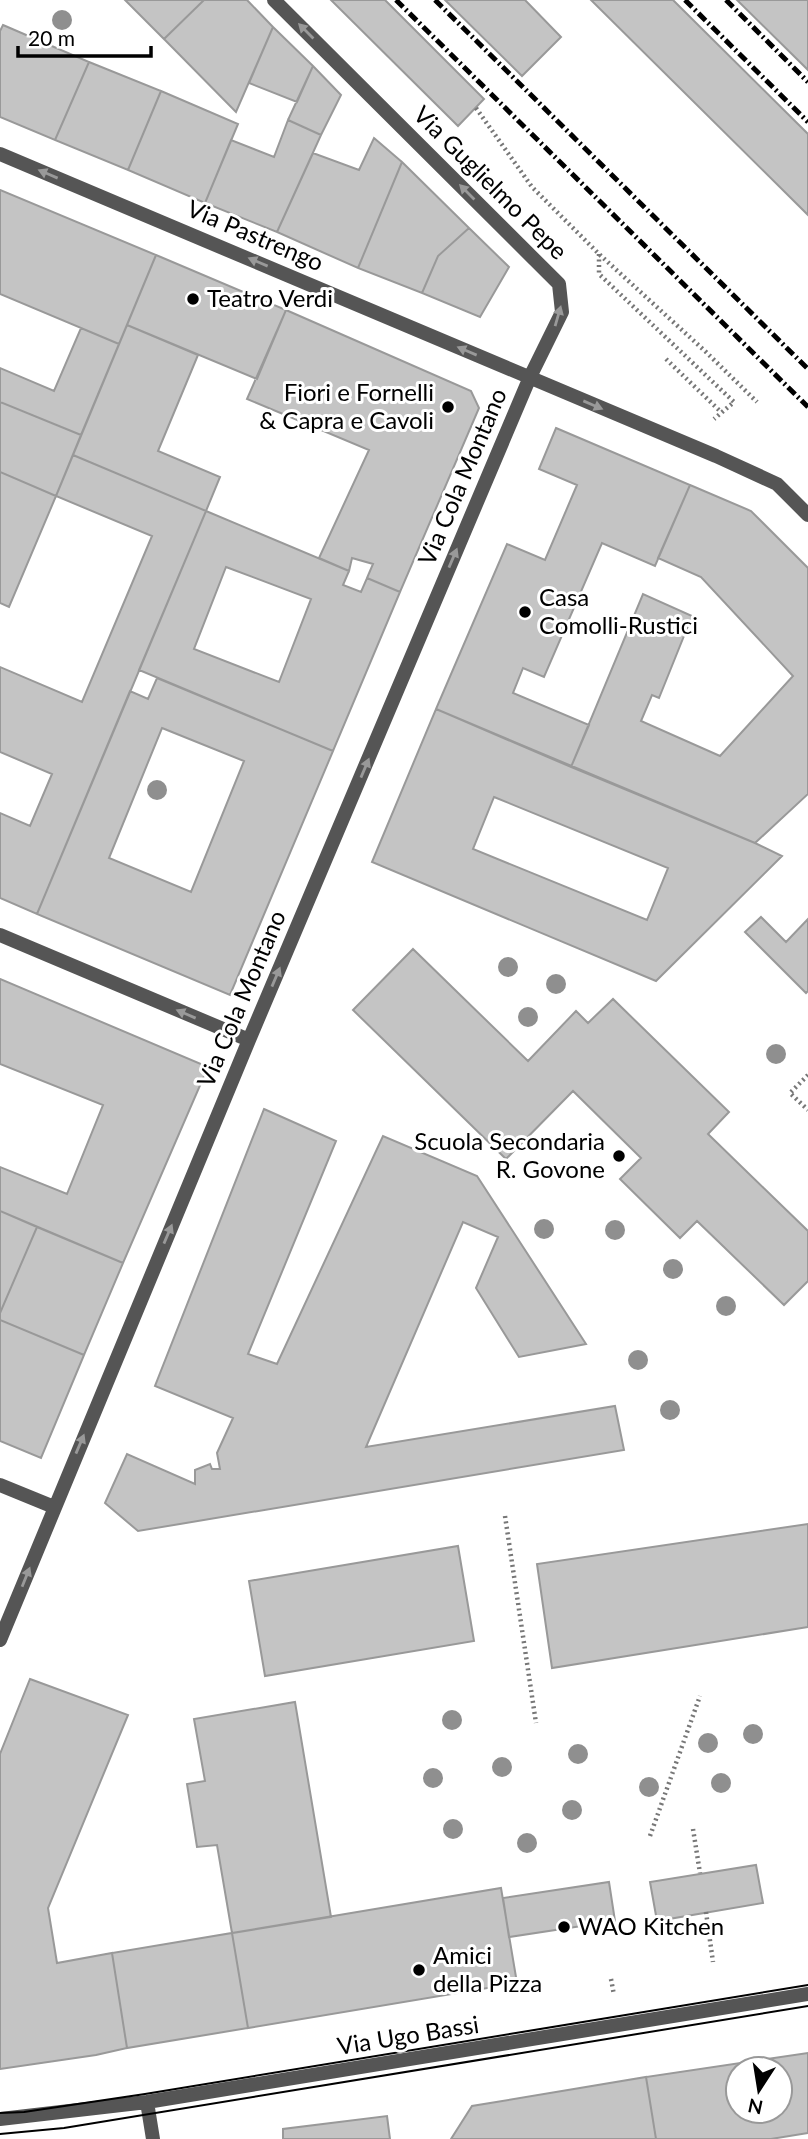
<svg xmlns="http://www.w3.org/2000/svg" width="808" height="2139" font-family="Lato,sans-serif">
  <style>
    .building { fill: #c4c4c4; stroke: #999; stroke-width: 2; fill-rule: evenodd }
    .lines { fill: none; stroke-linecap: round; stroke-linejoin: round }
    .path { stroke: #777; stroke-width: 4.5; stroke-dasharray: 2 3.5; stroke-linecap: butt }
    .street { stroke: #555; stroke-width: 14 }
    .tram { stroke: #000; stroke-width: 2 }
    .rail { stroke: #000; stroke-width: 5; stroke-dasharray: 10 3.5 2 3.5; stroke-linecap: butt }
    .tree { fill: #8f8f8f }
    .oneway { fill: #999 }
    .poi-dot { fill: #000; stroke: #fff; stroke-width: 2.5 }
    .labels { text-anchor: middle; stroke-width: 6; stroke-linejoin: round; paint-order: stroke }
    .street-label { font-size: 24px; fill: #000; stroke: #fff }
    .poi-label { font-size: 24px; fill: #000; stroke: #fff; text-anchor: start }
  </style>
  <rect width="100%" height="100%" fill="#fff"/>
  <path class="building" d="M125,0H204L164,39Z
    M204,0H247L273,27L236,112L164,39Z
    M331,0H385L484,99L458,126Z
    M445,0H525L561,37L522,76Z
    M591,0H673L808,134V215Z
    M737,0H808V70Z
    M3,25L89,62L55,140L0,117V31Z
    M273,27L313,66L297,102L249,83Z
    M89,62L161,91L128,170L55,140Z
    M313,66L341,95L321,135L288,120Z
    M161,91L238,124L205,203L128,170Z
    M288,120L321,135L277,232L205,203L231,140L274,157Z
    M374,138L402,162L358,268L277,232L313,153L359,170Z
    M402,162L469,228L438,256L422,293L358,268Z
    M0,190L156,255L119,344L0,294Z
    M469,228L509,267L480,317L422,293L438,256Z
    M156,255L286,310L257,379L127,325Z
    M286,310L471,391L479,408L400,592L367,578L373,564L352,558L349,571L319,558L369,450L247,399Z
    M127,325L198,355L158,451L220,477L206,511L73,455Z
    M81,328L119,344L81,435L0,402V368L54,391Z
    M0,402L81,435L56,496L0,472Z
    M556,428L690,485L655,566L602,543L544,677L523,668L513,693L589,725L571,767L436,709L507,544L545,560L577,485L539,469Z
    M73,455L206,511L37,914L0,898V813L30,826L52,774L0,752V667L82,702L152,536L56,496Z
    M0,472L56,496L9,607L0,603Z
    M690,485L751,511L808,568V794L755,843L571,767L643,594L692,616L659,698L652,695L641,721L720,756L793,676L701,577L658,558Z
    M206,511L349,571L343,585L361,592L367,578L400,592L333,751L139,670ZM226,567L311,599L279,682L194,649Z
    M157,678L333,751L230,995L37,914L130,691L148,699ZM162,728L244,761L191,892L109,858Z
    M436,709L755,843L782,856L656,981L372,862ZM494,797L668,868L647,920L473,849Z
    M761,917L786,942L808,919V991L806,993L745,932Z
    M413,949L528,1061L576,1011L588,1023L613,999L729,1112L708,1134L808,1231V1281L784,1305L697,1221L680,1238L620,1179L641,1158L573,1091L506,1159L353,1010Z
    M0,979L208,1067L123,1263L0,1211V1167L67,1194L103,1105L0,1064Z
    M264,1109L336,1141L248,1354L277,1364L383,1136L477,1176L586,1344L519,1357L476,1288L498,1237L463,1222L366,1447L615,1406L624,1450L138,1531L105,1503L127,1454L195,1484V1470L210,1464L212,1469H220L217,1453L233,1418L155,1386Z
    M0,1211L37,1227L0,1313Z
    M37,1227L123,1263L84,1355L0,1320V1313Z
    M0,1320L84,1355L41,1458L0,1441Z
    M808,1524V1627L552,1668L537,1564Z
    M458,1546L474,1641L265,1676L249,1581Z
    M30,1679L128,1715L48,1908L57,1963L112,1953L127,2048L96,2055L0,2069V1754Z
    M295,1702L331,1917L232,1933L217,1845L197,1847L187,1784L205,1781L194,1719Z
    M756,1865L763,1903L657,1921L650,1882Z
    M609,1882L615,1921L509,1937L503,1898Z
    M501,1888L517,1983L248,2028L232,1933Z
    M232,1933L248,2028L127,2048L112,1953Z
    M808,2053V2133L771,2139H656L646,2077ZM738,2069H780V2111H738Z
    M646,2077L656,2139H451L472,2106Z
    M387,2116L390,2139H283V2129Z"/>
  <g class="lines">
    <path class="path" d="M476,108L532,187L599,254L706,352L757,402
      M599,254V274L734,402L714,419
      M666,359L721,412
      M808,1075L790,1093L808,1110
      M505,1516L536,1723
      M693,1829L700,1873
      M650,1836L700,1696
      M706,1912L713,1962
      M611,1979L614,1995"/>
    <path class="street" d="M0,154L716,456L777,484L808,515
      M0,935L249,1040
      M0,1485L54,1507
      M0,1640L249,1040L530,377L562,312L559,284L274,0
      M147,2102L153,2139
      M0,2119L147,2102L808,1994"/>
    <path class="tram" d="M0,2113L24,2112L145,2094L808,1985
      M0,2134L64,2128L808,2006"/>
    <path class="rail" d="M396,0L808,407
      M435,0L808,369
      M685,0L808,122
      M726,0L808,82"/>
  </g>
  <g class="tree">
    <circle cx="62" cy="20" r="10"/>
    <circle cx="157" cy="790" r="10"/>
    <circle cx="508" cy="967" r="10"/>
    <circle cx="556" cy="984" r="10"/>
    <circle cx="528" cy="1017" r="10"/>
    <circle cx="776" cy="1054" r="10"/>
    <circle cx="544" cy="1229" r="10"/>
    <circle cx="615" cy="1230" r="10"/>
    <circle cx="673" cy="1269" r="10"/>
    <circle cx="726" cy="1306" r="10"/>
    <circle cx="638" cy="1360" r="10"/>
    <circle cx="670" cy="1410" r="10"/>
    <circle cx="452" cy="1720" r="10"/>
    <circle cx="753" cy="1734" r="10"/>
    <circle cx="708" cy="1743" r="10"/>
    <circle cx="578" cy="1754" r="10"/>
    <circle cx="502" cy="1767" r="10"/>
    <circle cx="433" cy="1778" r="10"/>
    <circle cx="721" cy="1783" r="10"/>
    <circle cx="649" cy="1787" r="10"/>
    <circle cx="572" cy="1810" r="10"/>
    <circle cx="453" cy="1829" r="10"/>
    <circle cx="527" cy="1843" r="10"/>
  </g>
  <defs><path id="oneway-solid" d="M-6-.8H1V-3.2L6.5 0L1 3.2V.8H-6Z" transform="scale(1.75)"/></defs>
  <g class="oneway">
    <use href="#oneway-solid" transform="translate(306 31) rotate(-135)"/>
    <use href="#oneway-solid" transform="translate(48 174) rotate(-157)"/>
    <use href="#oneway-solid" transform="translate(467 192) rotate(-135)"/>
    <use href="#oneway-solid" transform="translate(258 262) rotate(-157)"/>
    <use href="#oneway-solid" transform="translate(558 316) rotate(-74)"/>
    <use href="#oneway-solid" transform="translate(467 351) rotate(-157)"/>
    <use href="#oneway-solid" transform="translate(593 405) rotate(23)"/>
    <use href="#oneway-solid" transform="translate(453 558) rotate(-67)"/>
    <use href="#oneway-solid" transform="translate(365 768) rotate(-67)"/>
    <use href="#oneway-solid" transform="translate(276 977) rotate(-67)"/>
    <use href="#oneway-solid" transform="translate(186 1014) rotate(-157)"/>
    <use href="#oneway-solid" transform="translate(168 1234) rotate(-67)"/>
    <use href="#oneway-solid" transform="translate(80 1444) rotate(-67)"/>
    <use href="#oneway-solid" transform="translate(26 1577) rotate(-68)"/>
  </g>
  <g class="poi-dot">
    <circle cx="193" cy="299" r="7"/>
    <circle cx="448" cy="407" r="7"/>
    <circle cx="525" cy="612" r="7"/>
    <circle cx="619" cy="1156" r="7"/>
    <circle cx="564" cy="1927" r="7"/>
    <circle cx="419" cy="1970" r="7"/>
  </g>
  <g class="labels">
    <g class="street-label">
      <text transform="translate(490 183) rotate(45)" y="8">Via Guglielmo Pepe</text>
      <text transform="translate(255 236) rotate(23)" y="8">Via Pastrengo</text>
      <text transform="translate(463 477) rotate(-67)" y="8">Via Cola Montano</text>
      <text transform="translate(242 999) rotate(-67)" y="8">Via Cola Montano</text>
      <text transform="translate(408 2036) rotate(-9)" y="8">Via Ugo Bassi</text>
    </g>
    <g class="poi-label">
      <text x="207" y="307">Teatro Verdi</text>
      <text x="434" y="401" text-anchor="end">Fiori e Fornelli<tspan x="434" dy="28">&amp; Capra e Cavoli</tspan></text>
      <text x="539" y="606">Casa<tspan x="539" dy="28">Comolli-Rustici</tspan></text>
      <text x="605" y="1150" text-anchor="end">Scuola Secondaria<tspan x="605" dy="28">R. Govone</tspan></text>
      <text x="578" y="1935">WAO Kitchen</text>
      <text x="433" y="1964">Amici<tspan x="433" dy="28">della Pizza</tspan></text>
    </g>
  </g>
  <g transform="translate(759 2090) rotate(192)"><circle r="33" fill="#ffffff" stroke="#999999" stroke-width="2"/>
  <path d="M0-5L12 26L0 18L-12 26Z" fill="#000000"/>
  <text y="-10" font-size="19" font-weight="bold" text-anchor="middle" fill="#000000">N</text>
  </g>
  <path d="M18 46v10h133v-10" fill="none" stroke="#000000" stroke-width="3.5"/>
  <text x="28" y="46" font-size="21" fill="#000000" stroke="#ffffff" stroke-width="5" paint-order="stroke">20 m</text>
</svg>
